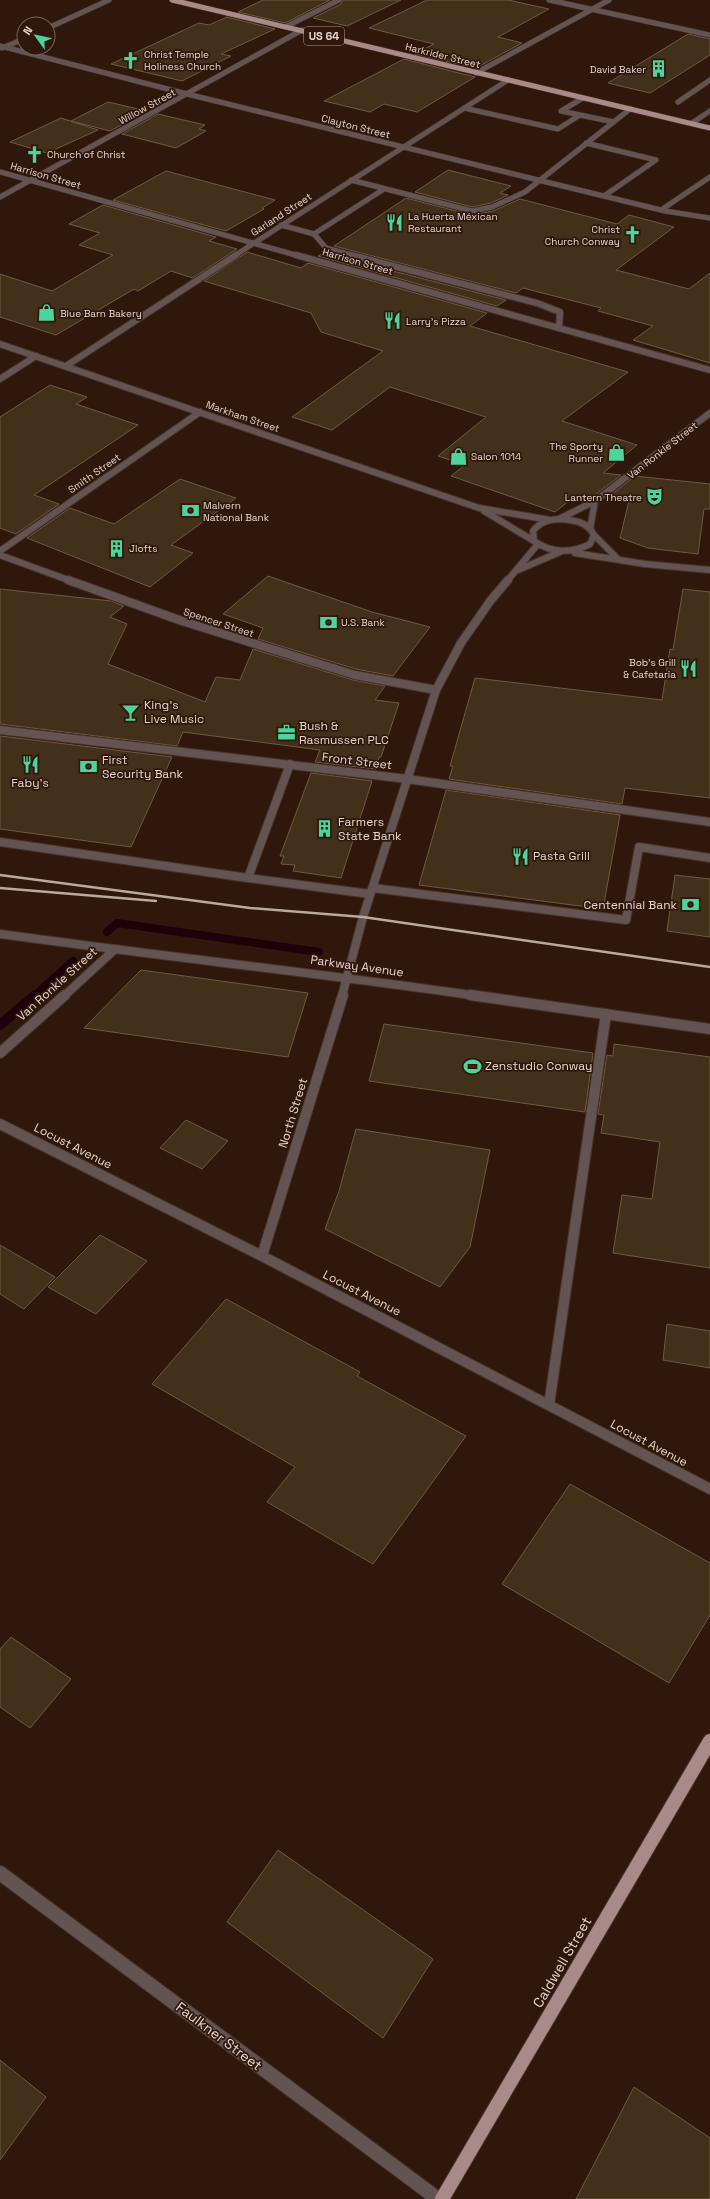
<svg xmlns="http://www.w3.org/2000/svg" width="710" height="2199" font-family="'Space Grotesk',sans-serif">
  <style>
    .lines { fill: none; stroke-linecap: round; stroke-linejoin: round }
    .stream-far1 { stroke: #1d000a; stroke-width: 8 }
    .stream { stroke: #1d000a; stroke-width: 10 }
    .building { fill: #43301b; stroke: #6e5a43 }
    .minor-far4-casing { stroke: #493227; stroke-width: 6 }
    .minor-far3-casing { stroke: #493227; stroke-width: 8 }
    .minor-far2-casing { stroke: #493227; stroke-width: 10 }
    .minor-far1-casing { stroke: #493227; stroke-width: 12 }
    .minor-casing { stroke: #493227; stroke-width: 16 }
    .major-far1-casing { stroke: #493227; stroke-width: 6 }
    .major-casing { stroke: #493227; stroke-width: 16 }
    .minor-far4 { stroke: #635453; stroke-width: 5 }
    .minor-far3 { stroke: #635453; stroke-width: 6 }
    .minor-far2 { stroke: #635453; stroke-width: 8 }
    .minor-far1 { stroke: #635453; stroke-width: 10 }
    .minor { stroke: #635453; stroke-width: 14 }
    .major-far1 { stroke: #a88a89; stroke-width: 5 }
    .major { stroke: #a88a89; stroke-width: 14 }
    .rail { stroke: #bba89f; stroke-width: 2.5 }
    .labels { text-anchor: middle; stroke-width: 3.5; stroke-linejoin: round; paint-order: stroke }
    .far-poi-label { font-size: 10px; fill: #e6d5cd; stroke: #2f170c; text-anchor: start }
    .far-street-label { font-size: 10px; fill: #e6d5cd; stroke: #2f170c }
    .shield { fill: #2f170c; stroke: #af9c93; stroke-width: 1 }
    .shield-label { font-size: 11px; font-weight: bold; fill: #e6d5cd }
    .poi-label { font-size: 12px; fill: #e6d5cd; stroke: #2f170c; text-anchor: start }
    .street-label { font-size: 12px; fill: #e6d5cd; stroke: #2f170c }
    .near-street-label { font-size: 14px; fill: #e6d5cd; stroke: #2f170c }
  </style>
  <rect width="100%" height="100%" fill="#2f170c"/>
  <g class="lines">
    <path class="stream-far1" d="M107,932L117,923L319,952
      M34,996L73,961"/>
    <path class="stream" d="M0,1025L35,995"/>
  </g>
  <path class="building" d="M263,0H330L285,23L238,12Z
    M343,0H401L347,26L313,18L341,4Z
    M427,0H508L549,9L498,37L522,43L476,68L415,54L434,44L369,28Z
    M227,17L275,29L221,54L231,56L182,81L111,64L199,23L209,25Z
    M688,34L710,39V55L650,93L608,83Z
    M404,59L475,77L417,112L384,104L370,112L324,101Z
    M108,102L147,111L110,131L71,121Z
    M158,114L205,125L199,129L206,131L176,148L122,134Z
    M61,118L98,130L47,153L10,142Z
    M448,170L511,186L500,193L508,195L491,203L472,207L415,192Z
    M166,171L275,200L262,208L264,209L226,231L113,200Z
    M406,198L472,215L493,211L520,199L617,224L629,215L674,227L616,270L689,289L710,273V363L633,340L653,326L598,311L601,308L523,288L516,293L334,246Z
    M103,205L216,237L209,241L237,249L193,278L171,271L138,291L134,289L56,335L0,317V274L52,291L113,255L79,245L100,233L69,224Z
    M247,252L301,268L308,263L487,313L470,326L628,372L562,421L637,445L603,473L621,475L592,497L575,496L555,512L451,476L465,465L438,456L486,417L390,387L332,430L292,417L383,351L321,332L311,313L204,281Z
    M325,252L350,260L506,300L497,306L318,256Z
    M50,385L87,397L76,404L138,425L34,495L59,504L16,534L0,528V417Z
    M635,476L710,484V509H704L698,554L648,548L620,538L629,501L606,499Z
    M180,479L236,498L171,545L193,553L150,587L27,538L70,508L114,524Z
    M268,576L372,612L430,627L393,676L356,669L258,639L263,628L223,614Z
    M0,589L111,601L124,606L110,617L127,624L108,664L205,702L216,677L240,680L253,649L353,680L385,686L375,700L399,703L381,757H379L376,769L315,762L320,750L183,732L177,746L0,724Z
    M683,589L710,592V798L625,788L622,804L449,779L453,766H450L475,678L662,700L670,649L673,650Z
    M0,736L172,757L131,847L0,829Z
    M311,773L372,781L341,878L293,871L295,865L281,864L284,856H280Z
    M446,790L620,815L603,909L419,885Z
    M675,875L710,879V937L667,931Z
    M141,970L308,993L288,1057L84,1028Z
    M384,1024L593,1053L585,1112L369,1081Z
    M614,1044L710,1057V1268L613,1253L622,1195L652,1199L660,1142L601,1133L604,1115L598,1114L607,1055L613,1056Z
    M186,1120L228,1141L202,1169L160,1148Z
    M356,1129L490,1150L470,1247L440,1287L325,1229L339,1191Z
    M100,1235L147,1261L96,1314L48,1287Z
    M0,1245L55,1277L24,1309L0,1294Z
    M226,1299L360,1372L357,1376L466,1436L373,1564L267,1502L295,1467L152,1384Z
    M667,1324L710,1331V1368L663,1360Z
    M570,1484L710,1563V1615L669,1683L502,1584Z
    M11,1637L71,1679L30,1728L0,1707V1649Z
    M278,1850L433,1959L383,2038L227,1922Z
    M0,2060L46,2097L0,2160Z
    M634,2087L710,2138V2199H576Z"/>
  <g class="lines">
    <defs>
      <path id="minor-far4" d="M549,0L710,35
        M285,27L339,0
        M48,28L109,0
        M0,46L187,94L665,211L710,218
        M2,48L24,39
        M476,73L609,0
        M678,102L710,80
        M464,108L558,129L580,115L614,122
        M580,115L561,111L583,98
        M692,123L710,111
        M586,143L656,160L604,196
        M0,172L299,256
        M351,180L472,211L492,207L525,192L630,109
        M0,197L302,30
        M661,210L710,177
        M281,225L314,234L326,248L355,256
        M314,234L384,189
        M234,256L508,80"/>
      <path id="minor-far3" d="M296,255L710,370
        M351,255L537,303L560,312L559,328
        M0,344L479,508L550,520
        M66,366L236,255
        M0,379L36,356
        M484,511L534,541
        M559,519L595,501L710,413
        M559,519C573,520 587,521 594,535L590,544C571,554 551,553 534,541L533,531C540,522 548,520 559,519Z
        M590,529L595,501
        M594,535L618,559
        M0,551L200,412
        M575,553L645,564L710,570
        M0,555L71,581
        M518,570L560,552
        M507,581L538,544"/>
      <path id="minor-far2" d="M68,580L182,621L355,675L436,690
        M0,730L407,779L710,822
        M290,764L248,878L370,894
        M0,842L248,878
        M373,888L626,920L639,847L710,858
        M0,934C159,956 318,973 477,996
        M64,996L114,950
        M342,996L363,917L436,690L461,643L491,600L508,580"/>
      <path id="minor-far1" d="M470,995L710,1029
        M0,1053L65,995
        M0,1124L262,1256L710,1489
        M262,1256L343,995
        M549,1405L606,1014"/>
      <path id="minor" d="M0,1873L438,2199"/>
      <path id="major-far1" d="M172,0L710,128"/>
      <path id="major" d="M442,2199L710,1741"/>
    </defs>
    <use href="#minor-far4" class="minor-far4-casing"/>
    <use href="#minor-far3" class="minor-far3-casing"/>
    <use href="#minor-far2" class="minor-far2-casing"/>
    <use href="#minor-far1" class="minor-far1-casing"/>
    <use href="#minor" class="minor-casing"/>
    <use href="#major-far1" class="major-far1-casing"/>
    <use href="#major" class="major-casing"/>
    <use href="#minor-far4" class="minor-far4"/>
    <use href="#minor-far3" class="minor-far3"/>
    <use href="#minor-far2" class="minor-far2"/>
    <use href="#minor-far1" class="minor-far1"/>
    <use href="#minor" class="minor"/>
    <use href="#major-far1" class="major-far1"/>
    <use href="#major" class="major"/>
    <path class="rail" d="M0,875L250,908L363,917L710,967
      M0,888L156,901"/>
  </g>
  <defs>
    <symbol id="church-bare" viewBox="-9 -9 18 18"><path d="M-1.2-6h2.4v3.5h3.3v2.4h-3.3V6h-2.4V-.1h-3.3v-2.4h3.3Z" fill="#4bd49b" stroke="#2f170c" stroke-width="2.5" paint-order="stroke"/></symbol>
    <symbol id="building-bare" viewBox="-9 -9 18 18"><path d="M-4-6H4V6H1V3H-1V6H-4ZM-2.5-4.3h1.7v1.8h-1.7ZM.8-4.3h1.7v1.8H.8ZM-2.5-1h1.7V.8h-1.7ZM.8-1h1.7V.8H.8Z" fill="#4bd49b" stroke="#2f170c" stroke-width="2.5" paint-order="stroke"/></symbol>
    <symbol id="restaurant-bare" viewBox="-9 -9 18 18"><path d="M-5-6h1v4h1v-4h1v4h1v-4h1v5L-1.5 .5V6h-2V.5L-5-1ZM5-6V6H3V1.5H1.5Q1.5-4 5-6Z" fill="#4bd49b" stroke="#2f170c" stroke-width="2.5" paint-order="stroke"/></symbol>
    <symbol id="shop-bare" viewBox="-9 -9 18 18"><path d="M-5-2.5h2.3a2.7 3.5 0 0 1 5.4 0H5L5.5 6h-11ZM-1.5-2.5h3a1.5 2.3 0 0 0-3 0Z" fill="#4bd49b" stroke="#2f170c" stroke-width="2.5" paint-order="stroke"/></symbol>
    <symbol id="theatre-bare" viewBox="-9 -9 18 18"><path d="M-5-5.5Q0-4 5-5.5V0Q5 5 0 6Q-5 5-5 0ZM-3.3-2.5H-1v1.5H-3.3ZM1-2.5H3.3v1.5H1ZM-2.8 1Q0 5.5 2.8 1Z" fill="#4bd49b" stroke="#2f170c" stroke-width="2.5" paint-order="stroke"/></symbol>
    <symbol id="bank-bare" viewBox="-9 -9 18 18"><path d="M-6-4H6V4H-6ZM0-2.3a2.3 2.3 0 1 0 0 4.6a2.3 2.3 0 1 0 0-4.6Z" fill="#4bd49b" stroke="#2f170c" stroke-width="2.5" paint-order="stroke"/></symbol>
    <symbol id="bar-bare" viewBox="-9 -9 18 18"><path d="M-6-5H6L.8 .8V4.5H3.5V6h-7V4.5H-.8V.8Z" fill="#4bd49b" stroke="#2f170c" stroke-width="2.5" paint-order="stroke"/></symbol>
    <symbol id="office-bare" viewBox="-9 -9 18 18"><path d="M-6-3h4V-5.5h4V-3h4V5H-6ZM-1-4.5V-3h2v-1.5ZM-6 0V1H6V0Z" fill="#4bd49b" stroke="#2f170c" stroke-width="2.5" paint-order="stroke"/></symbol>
    <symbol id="stadium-bare" viewBox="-9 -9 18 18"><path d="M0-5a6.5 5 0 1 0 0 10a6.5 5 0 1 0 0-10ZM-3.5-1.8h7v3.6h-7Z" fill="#4bd49b" stroke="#2f170c" stroke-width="2.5" paint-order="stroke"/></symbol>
  </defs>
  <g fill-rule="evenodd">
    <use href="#church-bare" x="118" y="48" width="25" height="25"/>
    <use href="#building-bare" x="646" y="56" width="25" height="25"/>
    <use href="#church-bare" x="22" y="142" width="25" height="25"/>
    <use href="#restaurant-bare" x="382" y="210" width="25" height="25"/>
    <use href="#church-bare" x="620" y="222" width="25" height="25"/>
    <use href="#shop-bare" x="34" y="300" width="25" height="25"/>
    <use href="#restaurant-bare" x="380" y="308" width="25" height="25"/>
    <use href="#shop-bare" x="604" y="440" width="25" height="25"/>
    <use href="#shop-bare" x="446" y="444" width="25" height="25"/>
    <use href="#theatre-bare" x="642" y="484" width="25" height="25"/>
    <use href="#bank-bare" x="178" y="498" width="25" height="25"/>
    <use href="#building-bare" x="104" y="536" width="25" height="25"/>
    <use href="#bank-bare" x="316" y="610" width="25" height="25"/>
    <use href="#restaurant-bare" x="676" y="656" width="25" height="25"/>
    <use href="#bar-bare" x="118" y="700" width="25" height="25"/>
    <use href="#office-bare" x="274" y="720" width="25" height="25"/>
    <use href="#restaurant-bare" x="18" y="752" width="25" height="25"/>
    <use href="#bank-bare" x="76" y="754" width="25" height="25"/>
    <use href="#building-bare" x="312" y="816" width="25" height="25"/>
    <use href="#restaurant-bare" x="508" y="844" width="25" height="25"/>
    <use href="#bank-bare" x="678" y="892" width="25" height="25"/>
    <use href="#stadium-bare" x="460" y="1054" width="25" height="25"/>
  </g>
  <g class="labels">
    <g class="far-poi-label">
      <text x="144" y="58">Christ Temple<tspan x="144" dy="12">Holiness Church</tspan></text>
      <text x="646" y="73" text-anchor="end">David Baker</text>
      <text x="47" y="158">Church of Christ</text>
      <text x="408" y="220">La Huerta Méxican<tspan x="408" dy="12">Restaurant</tspan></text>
      <text x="620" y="233" text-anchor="end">Christ<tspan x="620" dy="12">Church Conway</tspan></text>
      <text x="60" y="317">Blue Barn Bakery</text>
      <text x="406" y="325">Larry's Pizza</text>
      <text x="603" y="450" text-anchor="end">The Sporty<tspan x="603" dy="12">Runner</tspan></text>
      <text x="471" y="460">Salon 1014</text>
      <text x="642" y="501" text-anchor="end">Lantern Theatre</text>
      <text x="203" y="509">Malvern<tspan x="203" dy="12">National Bank</tspan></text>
      <text x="129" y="552">Jlofts</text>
      <text x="341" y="626">U.S. Bank</text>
      <text x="676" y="666" text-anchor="end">Bob's Grill<tspan x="676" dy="12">&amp; Cafetaria</tspan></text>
    </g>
    <g class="far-street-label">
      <text transform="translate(443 55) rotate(14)" y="4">Harkrider Street</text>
      <text transform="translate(147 106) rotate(-29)" y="4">Willow Street</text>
      <text transform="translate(356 126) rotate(14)" y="4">Clayton Street</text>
      <text transform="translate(46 175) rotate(16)" y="4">Harrison Street</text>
      <text transform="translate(281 214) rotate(-33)" y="4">Garland Street</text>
      <text transform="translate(358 261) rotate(16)" y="4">Harrison Street</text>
      <text transform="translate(243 416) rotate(19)" y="4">Markham Street</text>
      <text transform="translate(662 450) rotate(-38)" y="4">Van Ronkle Street</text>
      <text transform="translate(94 473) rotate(-35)" y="4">Smith Street</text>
      <text transform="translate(219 622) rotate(18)" y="4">Spencer Street</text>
    </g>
    <rect class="shield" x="304" y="27" width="40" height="18" rx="3"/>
    <g class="shield-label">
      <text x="324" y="40">US 64</text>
    </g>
    <g class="poi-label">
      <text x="144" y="709">King's<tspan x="144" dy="14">Live Music</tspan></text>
      <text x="299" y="730">Bush &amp;<tspan x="299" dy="14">Rasmussen PLC</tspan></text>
      <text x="102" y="764">First<tspan x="102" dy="14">Security Bank</tspan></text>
      <text x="30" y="787" text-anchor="middle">Faby's</text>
      <text x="338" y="826">Farmers<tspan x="338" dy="14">State Bank</tspan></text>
      <text x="533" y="860">Pasta Grill</text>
      <text x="677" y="909" text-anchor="end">Centennial Bank</text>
      <text x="485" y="1070">Zenstudio Conway</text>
    </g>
    <g class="street-label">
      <text transform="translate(357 761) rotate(7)" y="4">Front Street</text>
      <text transform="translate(357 966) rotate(8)" y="4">Parkway Avenue</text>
      <text transform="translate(57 984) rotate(-42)" y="4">Van Ronkle Street</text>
      <text transform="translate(293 1113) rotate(-73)" y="4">North Street</text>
      <text transform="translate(73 1146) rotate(27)" y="4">Locust Avenue</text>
      <text transform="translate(362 1293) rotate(27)" y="4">Locust Avenue</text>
      <text transform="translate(649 1443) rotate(28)" y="4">Locust Avenue</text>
    </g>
    <g class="near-street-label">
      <text transform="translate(562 1962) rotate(-60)" y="5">Caldwell Street</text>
      <text transform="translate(219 2036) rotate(37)" y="5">Faulkner Street</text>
    </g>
  </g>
  <g transform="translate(36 36) rotate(303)"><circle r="19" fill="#2f170c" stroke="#786359"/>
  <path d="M0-3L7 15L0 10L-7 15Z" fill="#4bd49b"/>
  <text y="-6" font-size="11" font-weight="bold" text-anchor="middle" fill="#e6d5cd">N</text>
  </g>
</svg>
